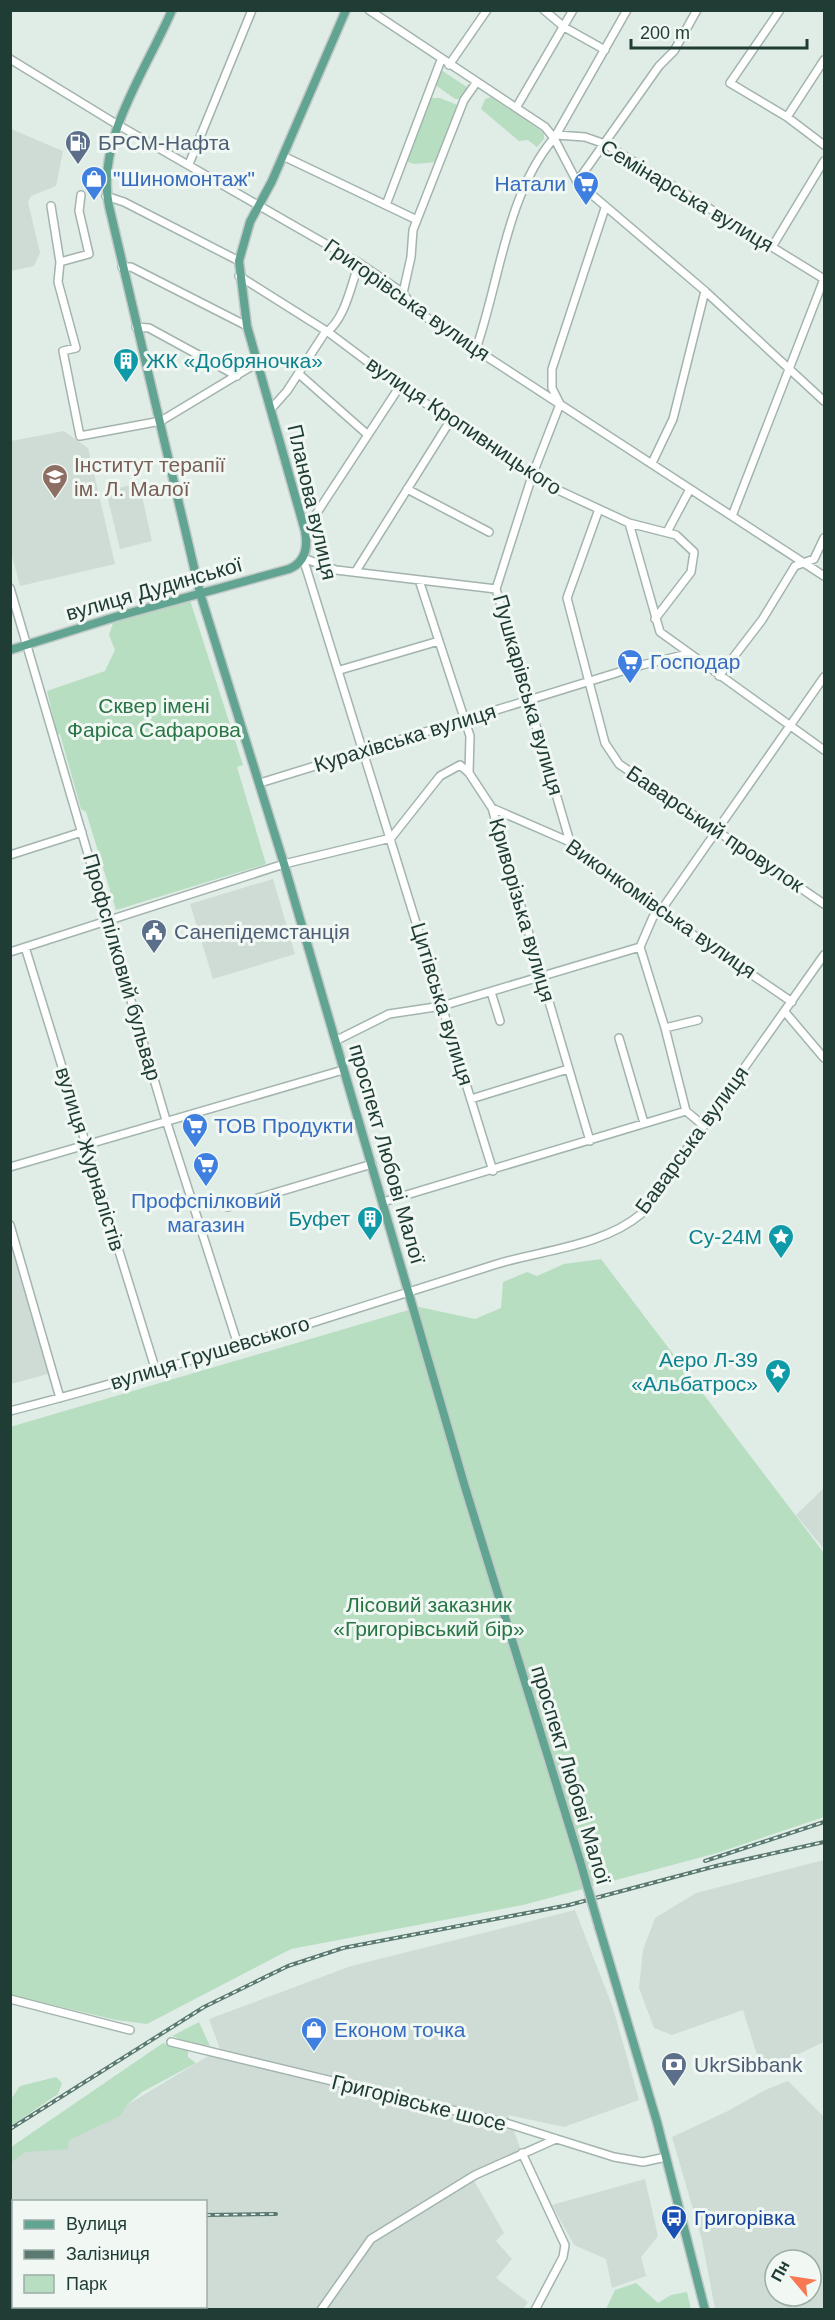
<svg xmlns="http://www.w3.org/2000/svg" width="835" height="2320" font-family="Helvetica,sans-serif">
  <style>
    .built { fill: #cedcd5; fill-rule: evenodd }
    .green { fill: #b8dec2 }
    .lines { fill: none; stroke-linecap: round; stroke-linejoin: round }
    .minor-casing { stroke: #a3b4ad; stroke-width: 10 }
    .major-casing { stroke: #c1c9c6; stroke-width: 11 }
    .minor { stroke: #fff; stroke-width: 7 }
    .major { stroke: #62a492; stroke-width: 8 }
    .rail-casing { stroke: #5a7970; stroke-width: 4 }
    .rail { stroke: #f1f8f4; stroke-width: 1.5; stroke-dasharray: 4.5; stroke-linecap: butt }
    .major-bridge-casing { stroke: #c1c9c6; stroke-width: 11; stroke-linecap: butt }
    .major-bridge { stroke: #62a492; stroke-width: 8 }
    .labels { text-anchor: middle; stroke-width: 6; stroke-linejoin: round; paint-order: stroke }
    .service-label { font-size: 21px; fill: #4e5e75; stroke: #f1f8f4; text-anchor: start }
    .shop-label { font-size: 21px; fill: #366cbe; stroke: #f1f8f4; text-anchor: start }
    .street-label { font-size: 21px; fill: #203d35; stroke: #f1f8f4 }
    .culture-label { font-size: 21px; fill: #0d838f; stroke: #f1f8f4; text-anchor: end }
    .education-label { font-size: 21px; fill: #785e54; stroke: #f1f8f4; text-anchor: start }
    .park-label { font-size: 21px; fill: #287645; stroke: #f1f8f4 }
    .transit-label { font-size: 21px; fill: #164399; stroke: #f1f8f4; text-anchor: start }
  </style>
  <rect width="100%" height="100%" fill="#e0ece6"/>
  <path class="built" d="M11,129L63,151L56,186L31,196L28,202L40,253L34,266L11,271Z
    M64,431L88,448L115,564L20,586L11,552V441Z
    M139,483L152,541L120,549L106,491Z
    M273,879L295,954L213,979L190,904Z
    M11,1241L48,1374L11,1384H10Z
    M824,1488V1549L796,1515Z
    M824,1860V2042L762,2071L743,2010L672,2035L654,2028L639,1988L643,1950L655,1918L696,1893Z
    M575,1910L613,2008L639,2100L564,2127L508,2115L522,2153L472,2177L504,2233L496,2241L512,2259L496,2278L528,2302L523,2309H11L10,2163L26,2152L117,2117L127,2105L220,2049L209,2019L351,1966ZM14,2202H206V2306H14Z
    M788,2081L824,2117V2309H715L702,2240L672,2137L728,2111L765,2090ZM775,2260H811V2296H775Z
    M645,2179L658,2236L641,2257L646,2276L612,2288L606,2259L574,2245L552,2205Z"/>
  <path class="green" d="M441,70L467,87L463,99H455L437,86L436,78Z
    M491,97L544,133V139L537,147L528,140L519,141L481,109L485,99Z
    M430,98H440L460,106L437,162L414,164L405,161Z
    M189,597L243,765L237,767L266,864L116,910L86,812L81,809L60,734H57L47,691L105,671L115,650L109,635L115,617Z
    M601,1259L824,1553V1817L717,1853L523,1905L291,1949L147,2024L116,2020L11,1995L10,1427L419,1307L475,1319L501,1308L503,1282L527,1272L537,1276L564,1264Z
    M199,2022L210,2046L190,2043L172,2036Z
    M163,2043L188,2051V2057L196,2063L142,2092L127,2105L120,2116L69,2140L68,2149L26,2152L11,2163V2147Z
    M56,2077L62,2083L58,2094L11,2126V2099L20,2086Z
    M636,2283L658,2303L671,2295L687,2292L691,2309H606L615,2290Z"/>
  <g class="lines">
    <defs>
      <path id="minor" d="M369,10L545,127L554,138L577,182L705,291L824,401
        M544,10L564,27L605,50
        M780,10L730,83L787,117L824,145
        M10,59L113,122L359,263L403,293L415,310L824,576
        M449,65L487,10
        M516,108L573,10
        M787,117L824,60
        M556,135L627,10
        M554,138L556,135L585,137L605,144L824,279
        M283,156L417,220
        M189,164L252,10
        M577,182L659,66L674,51L697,10
        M106,196L124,202L239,261
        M386,205L441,60
        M51,206L60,262L58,282L76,348L63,351L80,436L161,421L257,363
        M772,247L824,161
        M60,262L89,254L79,211L81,195
        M122,267H131L247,326
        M239,276L328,332L400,386L545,484L629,523L660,632L824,750
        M403,293L411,257L413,230L464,100L476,83
        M136,327L149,328L237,376
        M476,349C500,280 506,195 554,138
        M299,374L368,435
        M271,409L287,391L324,334C345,321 351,285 359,263
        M652,463L673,419L705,291
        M407,489L489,532
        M599,509L567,598L605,743L619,764L824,904
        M732,516L824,279
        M629,523L676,535L694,552L691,572L655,619
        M305,531L400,386
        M667,532L690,489
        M303,558L493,1171
        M303,558L336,570L496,589
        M356,571L450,421
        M419,580L470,736L469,773L492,808L590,1141
        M10,588L166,1120L238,1345
        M340,670L439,641
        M719,676L762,620L795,566L814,559L824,538
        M260,783L642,665L688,654
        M492,808L570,842L591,865L792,1002
        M570,842L496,589L532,476L560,404L552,388V369L605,208
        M10,855L82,832
        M25,947L156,1371
        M10,952L284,864L391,838L440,776L460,765L469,773
        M491,992L500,1021
        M785,1012L824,1058
        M665,1028L698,1020
        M619,1038L644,1123
        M335,1041L389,1014L442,1006L640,947
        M471,1099L568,1069
        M686,1111L665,1028L640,947L653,917L662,909L824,677
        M10,1167L343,1070
        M383,1202L686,1111L704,1126
        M194,1204L210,1200L228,1207L372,1164
        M10,1225L60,1398
        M10,1411C174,1369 335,1315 497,1264C543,1250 603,1246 641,1214L824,955
        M10,1999L130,2030
        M171,2042L506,2123L614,2157L643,2162L666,2157
        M522,2153L565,2245L563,2257L535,2310
        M321,2310L371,2239L475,2175L556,2139"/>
      <path id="major" d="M172,10C147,69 95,140 109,206L200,593L284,864L465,1487L580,1861
        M10,650L115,617L289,569C306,562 308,547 305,531L247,326L239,261L250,222L272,181L346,10
        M599,1927L657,2122L705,2310"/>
    </defs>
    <use href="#minor" class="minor-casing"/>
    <use href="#major" class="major-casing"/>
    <use href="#minor" class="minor"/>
    <use href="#major" class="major"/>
    <defs>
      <path id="rail" d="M705,1861L824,1822
        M10,2129L204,2007L288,1966L343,1948L569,1905L716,1866L824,1842
        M206,2215L276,2214
        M10,2221L14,2220
        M10,2248L14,2246"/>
    </defs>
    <use href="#rail" class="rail-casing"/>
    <use href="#rail" class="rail"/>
    <defs>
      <path id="major-bridge" d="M580,1861L599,1927"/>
    </defs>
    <use href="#major-bridge" class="major-bridge-casing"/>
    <use href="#major-bridge" class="major-bridge"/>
  </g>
  <defs>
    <symbol id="fuel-pin" viewBox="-11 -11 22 30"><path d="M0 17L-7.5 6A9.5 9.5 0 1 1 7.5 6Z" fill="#5c6f8a" stroke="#f1f8f4"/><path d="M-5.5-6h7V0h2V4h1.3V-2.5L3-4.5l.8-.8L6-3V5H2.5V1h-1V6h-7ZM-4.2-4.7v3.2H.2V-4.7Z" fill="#fff"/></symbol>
    <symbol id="shop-pin" viewBox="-11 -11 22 30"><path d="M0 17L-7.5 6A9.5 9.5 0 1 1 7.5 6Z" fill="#3f7fe0" stroke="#f1f8f4"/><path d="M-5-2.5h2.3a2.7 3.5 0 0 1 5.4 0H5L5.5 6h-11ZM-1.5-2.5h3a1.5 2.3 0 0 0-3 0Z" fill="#fff"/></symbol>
    <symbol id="supermarket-pin" viewBox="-11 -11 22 30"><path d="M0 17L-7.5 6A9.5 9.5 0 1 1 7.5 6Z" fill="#3f7fe0" stroke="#f1f8f4"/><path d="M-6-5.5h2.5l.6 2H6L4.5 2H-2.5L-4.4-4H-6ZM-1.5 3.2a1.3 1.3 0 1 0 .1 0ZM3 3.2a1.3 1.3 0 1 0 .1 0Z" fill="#fff"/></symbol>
    <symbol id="building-pin" viewBox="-11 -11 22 30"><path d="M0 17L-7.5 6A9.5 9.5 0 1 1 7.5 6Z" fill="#0f9aa8" stroke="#f1f8f4"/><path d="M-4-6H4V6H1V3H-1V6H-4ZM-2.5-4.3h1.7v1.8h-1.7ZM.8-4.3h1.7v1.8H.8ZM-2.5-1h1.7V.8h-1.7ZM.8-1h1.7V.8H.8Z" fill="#fff"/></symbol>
    <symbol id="university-pin" viewBox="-11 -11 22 30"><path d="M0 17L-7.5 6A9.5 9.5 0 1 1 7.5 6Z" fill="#8d6e63" stroke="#f1f8f4"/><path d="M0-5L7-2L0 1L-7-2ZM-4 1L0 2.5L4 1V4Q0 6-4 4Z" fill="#fff"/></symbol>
    <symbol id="civic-pin" viewBox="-11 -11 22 30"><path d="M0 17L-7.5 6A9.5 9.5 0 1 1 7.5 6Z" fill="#5c6f8a" stroke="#f1f8f4"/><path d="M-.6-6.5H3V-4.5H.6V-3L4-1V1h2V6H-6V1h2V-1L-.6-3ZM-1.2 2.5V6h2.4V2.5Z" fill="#fff"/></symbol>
    <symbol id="sight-pin" viewBox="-11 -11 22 30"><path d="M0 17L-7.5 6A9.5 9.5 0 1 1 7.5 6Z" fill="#0f9aa8" stroke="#f1f8f4"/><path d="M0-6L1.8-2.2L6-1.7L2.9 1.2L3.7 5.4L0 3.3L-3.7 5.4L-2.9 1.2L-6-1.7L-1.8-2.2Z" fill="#fff"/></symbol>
    <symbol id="bank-pin" viewBox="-11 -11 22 30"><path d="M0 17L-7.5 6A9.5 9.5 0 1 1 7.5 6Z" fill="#5c6f8a" stroke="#f1f8f4"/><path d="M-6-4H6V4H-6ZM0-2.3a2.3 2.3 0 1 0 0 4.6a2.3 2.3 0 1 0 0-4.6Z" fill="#fff"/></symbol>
    <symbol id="bus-pin" viewBox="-11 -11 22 30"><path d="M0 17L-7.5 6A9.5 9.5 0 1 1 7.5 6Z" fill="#1a4fb4" stroke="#f1f8f4"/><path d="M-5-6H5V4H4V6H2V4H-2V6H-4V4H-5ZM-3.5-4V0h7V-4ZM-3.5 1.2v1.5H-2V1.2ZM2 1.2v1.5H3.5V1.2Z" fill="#fff"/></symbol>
  </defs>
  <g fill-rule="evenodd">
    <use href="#fuel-pin" x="63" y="128" width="30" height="40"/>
    <use href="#shop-pin" x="79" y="164" width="30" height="40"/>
    <use href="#supermarket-pin" x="571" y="169" width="30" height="40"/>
    <use href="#building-pin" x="111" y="346" width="30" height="40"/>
    <use href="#university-pin" x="40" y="462" width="30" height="40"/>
    <use href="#supermarket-pin" x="615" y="647" width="30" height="40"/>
    <use href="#civic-pin" x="139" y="917" width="30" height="40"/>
    <use href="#supermarket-pin" x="180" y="1111" width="30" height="40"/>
    <use href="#supermarket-pin" x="191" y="1150" width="30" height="40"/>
    <use href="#building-pin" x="355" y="1204" width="30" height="40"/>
    <use href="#sight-pin" x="766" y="1222" width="30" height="40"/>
    <use href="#sight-pin" x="763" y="1357" width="30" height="40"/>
    <use href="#shop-pin" x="299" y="2015" width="30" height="40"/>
    <use href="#bank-pin" x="659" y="2050" width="30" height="40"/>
    <use href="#bus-pin" x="659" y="2203" width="30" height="40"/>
  </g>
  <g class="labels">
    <g class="service-label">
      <text x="98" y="150">БРСМ-Нафта</text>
      <text x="174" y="939">Санепідемстанція</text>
      <text x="694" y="2072">UkrSibbank</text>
    </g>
    <g class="shop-label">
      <text x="113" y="186">"Шиномонтаж"</text>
      <text x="566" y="191" text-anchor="end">Натали</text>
      <text x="650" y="669">Господар</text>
      <text x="214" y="1133">ТОВ Продукти</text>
      <text x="206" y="1208" text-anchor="middle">Профспілковий<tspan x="206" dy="24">магазин</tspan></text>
      <text x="334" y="2037">Економ точка</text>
    </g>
    <g class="street-label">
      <text transform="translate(687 196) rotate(31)" y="7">Семінарська вулиця</text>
      <text transform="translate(407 300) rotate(35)" y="7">Григорівська вулиця</text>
      <text transform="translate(464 426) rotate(34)" y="7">вулиця Кропивницького</text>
      <text transform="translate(312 502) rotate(77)" y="7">Планова вулиця</text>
      <text transform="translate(154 589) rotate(-16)" y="7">вулиця Дудинської</text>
      <text transform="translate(528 695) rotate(74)" y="7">Пушкарівська вулиця</text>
      <text transform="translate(405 738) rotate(-17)" y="7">Курахівська вулиця</text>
      <text transform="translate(715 829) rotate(34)" y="7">Баварський провулок</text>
      <text transform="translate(661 909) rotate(35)" y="7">Виконкомівська вулиця</text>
      <text transform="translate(522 910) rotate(74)" y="7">Криворізька вулиця</text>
      <text transform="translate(122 967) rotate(74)" y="7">Профспілковий бульвар</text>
      <text transform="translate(442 1004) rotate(73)" y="7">Цитівська вулиця</text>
      <text transform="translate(692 1140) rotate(-54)" y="7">Баварська вулиця</text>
      <text transform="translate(387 1154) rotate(74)" y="7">проспект Любові Малої</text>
      <text transform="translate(90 1159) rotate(73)" y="7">вулиця Журналістів</text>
      <text transform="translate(210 1353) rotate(-17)" y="7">вулиця Грушевського</text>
      <text transform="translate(571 1775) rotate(73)" y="7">проспект Любові Малої</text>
      <text transform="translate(419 2103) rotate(14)" y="7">Григорівське шосе</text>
    </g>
    <g class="culture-label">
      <text x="146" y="368" text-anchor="start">ЖК «Добряночка»</text>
      <text x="350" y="1226">Буфет</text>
      <text x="762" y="1244">Су-24М</text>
      <text x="758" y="1367">Аеро Л-39<tspan x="758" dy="24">«Альбатрос»</tspan></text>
    </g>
    <g class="education-label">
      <text x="74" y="472">Інститут терапії<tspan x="74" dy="24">ім. Л. Малої</tspan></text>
    </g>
    <g class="park-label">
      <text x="154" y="713">Сквер імені<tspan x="154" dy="24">Фаріса Сафарова</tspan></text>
      <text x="429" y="1612">Лісовий заказник<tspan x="429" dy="24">«Григорівський бір»</tspan></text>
    </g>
    <g class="transit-label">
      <text x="694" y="2225">Григорівка</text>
    </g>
  </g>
  <rect width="835" height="2320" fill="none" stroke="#203d35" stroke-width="24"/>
  <rect x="12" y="2200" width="195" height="108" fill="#f1f8f4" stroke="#9dada8" stroke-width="1.5"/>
  <rect x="24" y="2220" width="30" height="9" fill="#62a492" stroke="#9dada8" stroke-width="1.5"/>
  <text x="66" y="2230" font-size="18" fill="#203d35">Вулиця</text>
  <rect x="24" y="2250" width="30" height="9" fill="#5a7970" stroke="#9dada8" stroke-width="1.5"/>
  <text x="66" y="2260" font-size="18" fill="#203d35">Залізниця</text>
  <rect x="24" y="2275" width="30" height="18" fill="#b8dec2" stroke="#9dada8" stroke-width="1.5"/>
  <text x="66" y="2290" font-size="18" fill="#203d35">Парк</text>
  <g transform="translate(793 2278) rotate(299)"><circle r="28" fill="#f1f8f4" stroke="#9dada8" stroke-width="1.5"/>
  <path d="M0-4.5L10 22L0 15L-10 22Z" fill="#f97851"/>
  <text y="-9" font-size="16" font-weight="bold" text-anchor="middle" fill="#203d35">Пн</text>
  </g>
  <path d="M631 39v9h176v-9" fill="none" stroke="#203d35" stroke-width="3"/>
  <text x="640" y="39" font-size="18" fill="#203d35" stroke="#f1f8f4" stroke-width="4.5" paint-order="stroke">200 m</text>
</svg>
